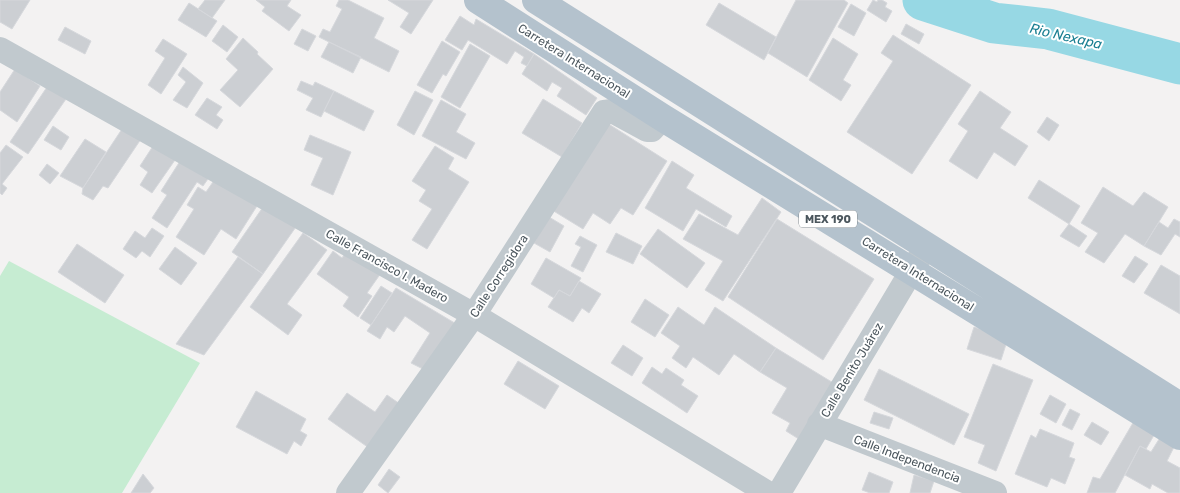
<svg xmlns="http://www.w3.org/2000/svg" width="1180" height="493" font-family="Rubik,sans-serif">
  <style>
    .green { fill: #c6ecd2 }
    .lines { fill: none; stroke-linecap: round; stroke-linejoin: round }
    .river { stroke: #97d8e4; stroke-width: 41 }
    .building { fill: #cccfd3; stroke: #d6d8dc }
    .minor { stroke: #c1c9ce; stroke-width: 24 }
    .major { stroke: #b4c2cd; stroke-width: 28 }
    .labels { text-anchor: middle; stroke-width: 4; stroke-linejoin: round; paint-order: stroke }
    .shield { fill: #fff; stroke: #81898e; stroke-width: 1 }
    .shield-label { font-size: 11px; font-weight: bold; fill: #4b565d }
    .street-label { font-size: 12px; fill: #4b565d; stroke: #fff }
    .water-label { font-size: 14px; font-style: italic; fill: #1b7f92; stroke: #fff }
  </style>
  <rect width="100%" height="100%" fill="#f3f2f2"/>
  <path class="green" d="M9,261L200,363L122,493H0V276Z"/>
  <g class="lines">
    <path class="river" d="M923,0L994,23L1048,29L1180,64"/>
  </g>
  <path class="building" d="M0,0H30L12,29L0,22Z
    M205,0H225L212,18L198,9Z
    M256,0H291L287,6L301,15L289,31L262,11L265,7Z
    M339,0H348L384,18L374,38L399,51L389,72L319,37L323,29L330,32L342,9L336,6Z
    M388,0H433L411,34L400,27L409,13Z
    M796,0H844L848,3L807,77L768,53Z
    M873,0L877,2L878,0H882L887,3L885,7L892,11L886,22L867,10Z
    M189,3L217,21L206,37L178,20Z
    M719,3L776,37L764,60L706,25Z
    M851,4L866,13L854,36L838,27Z
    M460,16L474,25L476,19L534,54L527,66L521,63L524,57L515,51L507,64L468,40L462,50L445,40Z
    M906,24L924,34L919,44L901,34Z
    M223,25L238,37L227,52L212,41Z
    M65,27L91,41L85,54L58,40Z
    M302,29L316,36L308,51L294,44Z
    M893,35L971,85L912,174L847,132L893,61L881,53Z
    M243,38L258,52L257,54L273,69L240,107L220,90L238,70L226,59Z
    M833,38L858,54L843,80L851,85L841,101L809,80Z
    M163,39L187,54L161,94L148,85L165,58L155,51Z
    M442,41L460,52L446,76L443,74L432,93L417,85Z
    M329,42L361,57L353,73L321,57Z
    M470,44L490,56L460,108L441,97Z
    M534,54L597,98L586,115L557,96L562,88L552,82L547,91L522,74Z
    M183,67L203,83L187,108L173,100L186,82L178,75Z
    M15,69L40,86L17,122L0,110V92Z
    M301,81L313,86L315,82L334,91L321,117L306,110L313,98L297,90Z
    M47,87L66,99L28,154L10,142Z
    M334,91L374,111L364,131L324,111Z
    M415,91L433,100L414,135L397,125Z
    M980,91L1011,112L1000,128L1028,146L1015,166L994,152L977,179L949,161L968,131L958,124Z
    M207,98L222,107L216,115L223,120L217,129L195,115Z
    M543,99L582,123L562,157L522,133Z
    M441,100L466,114L456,132L475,143L466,159L422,136Z
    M1047,117L1059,125L1049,141L1037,132Z
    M607,123L667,161L633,215L621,208L610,224L593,213L583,229L552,210Z
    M53,126L69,137L61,150L44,140Z
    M122,129L141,139L108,188L103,186L93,200L82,194L83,188Z
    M310,135L351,152L333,195L311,185L323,158L304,150Z
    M85,139L106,152L83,188L60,176Z
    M6,145L23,157L2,184L7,188L2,195L0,193V153Z
    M153,146L175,160L152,193L140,185L148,172L140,166Z
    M435,146L454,158L448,169L469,182L427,249L412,240L432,209L419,201L426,190L412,181Z
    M182,158L210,176L203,186L197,182L167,228L152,218L167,195L161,191Z
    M672,161L694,175L686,188L732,216L726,227L696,209L683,231L645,208Z
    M47,164L59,173L50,184L39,175Z
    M215,179L257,206L236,239L221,229L204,255L176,237L194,209L187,205L198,187L206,192Z
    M1039,180L1080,206L1069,224L1028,198Z
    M1103,187L1133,206L1144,192L1168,207L1144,246L1125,234L1104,263L1085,252L1098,233L1081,223Z
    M762,198L781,212L723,301L705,290L723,261L683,239L699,214L738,235Z
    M263,207L298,224L263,274L232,252Z
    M549,217L564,226L550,252L534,243Z
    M777,219L874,279L823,360L728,297Z
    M1174,219L1180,222V237L1175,234L1161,255L1144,246L1159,222L1168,228Z
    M1069,224L1087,236L1079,247L1060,236Z
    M152,228L164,236L150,257L142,251L136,258L123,249L135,231L145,238Z
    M658,229L705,263L687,288L640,254Z
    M303,233L327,250L287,304L302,315L288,335L250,307Z
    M616,233L642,246L633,264L606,252Z
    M580,236L597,245L583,272L571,266L581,247L575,244Z
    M77,244L124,275L105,303L58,272Z
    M175,247L197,263L181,285L159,269Z
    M348,249L381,273L367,293L372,296L358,317L343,306L349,297L317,274L333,251L342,258Z
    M1135,256L1148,264L1134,283L1122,276Z
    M238,257L263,274L204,355L176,344Z
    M546,258L581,278L570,296L559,290L554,298L531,284Z
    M1161,265L1180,276V314L1144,293Z
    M579,281L601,294L589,313L582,308L573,322L548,307L559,290L570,296Z
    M381,286L392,293L371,325L360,318Z
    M396,288L458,325L425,370L411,363L430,333L405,316L394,332L387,327L380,339L367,331Z
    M645,299L669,315L655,337L631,322Z
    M678,307L704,325L715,307L776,348L760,372L734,354L719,375L693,357L686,368L672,358L680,346L661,333Z
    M974,327L1008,338L1001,360L967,349Z
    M623,345L643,358L632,376L611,363Z
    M776,348L835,384L802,441L786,431L790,423L772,413L787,388L760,372Z
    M518,361L559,386L545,409L504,384Z
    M993,364L1033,380L996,471L978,463L985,445L964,437Z
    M652,367L662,374L666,368L684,380L681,385L698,396L687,413L642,383Z
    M879,369L969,414L954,445L864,400Z
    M256,391L306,419L300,431L307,435L301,446L294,441L287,454L236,427Z
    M347,393L375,412L387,395L400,404L369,448L328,419Z
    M1050,395L1066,404L1056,423L1040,414Z
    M1070,409L1080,414L1072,430L1062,425Z
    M874,412L893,418L889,429L870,423Z
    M1137,416L1157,430L1146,449L1140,446L1115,493H1087L1093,477L1100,479Z
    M1092,422L1109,432L1101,445L1084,435Z
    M1040,429L1074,443L1069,457L1075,459L1065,484L1051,478L1047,487L1015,474L1031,435L1036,438Z
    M1161,436L1176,443L1167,461L1180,468V493H1168L1152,484L1150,489L1125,475L1140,446L1151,452Z
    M389,469L400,477L388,493L378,485Z
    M869,472L893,482L889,493H870L862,490Z
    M143,474L154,488L150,493H131Z
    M914,475L934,481L930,493H910Z"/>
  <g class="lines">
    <path class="minor" d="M0,49L474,315L768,493
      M819,424L995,493
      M348,493L474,315L604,112L612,111L647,130H652L663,118
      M779,493L921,255"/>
    <path class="major" d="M478,0L663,118L1180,436
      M536,0L1180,406"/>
  </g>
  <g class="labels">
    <rect class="shield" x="799" y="210.5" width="58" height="17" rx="4"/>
    <g class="shield-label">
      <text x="828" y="223">MEX 190</text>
    </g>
    <g class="street-label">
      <text transform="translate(574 61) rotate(32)" y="4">Carretera Internacional</text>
      <text transform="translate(387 266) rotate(29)" y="4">Calle Francisco I. Madero</text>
      <text transform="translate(918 274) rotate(32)" y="4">Carretera Internacional</text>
      <text transform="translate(499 276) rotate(-57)" y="4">Calle Corregidora</text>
      <text transform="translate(852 370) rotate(-59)" y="4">Calle Benito Juárez</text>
      <text transform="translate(907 459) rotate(21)" y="4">Calle Independencia</text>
    </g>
    <g class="water-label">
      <text transform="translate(1066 36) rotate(13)" y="5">Rio Nexapa</text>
    </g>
  </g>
</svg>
